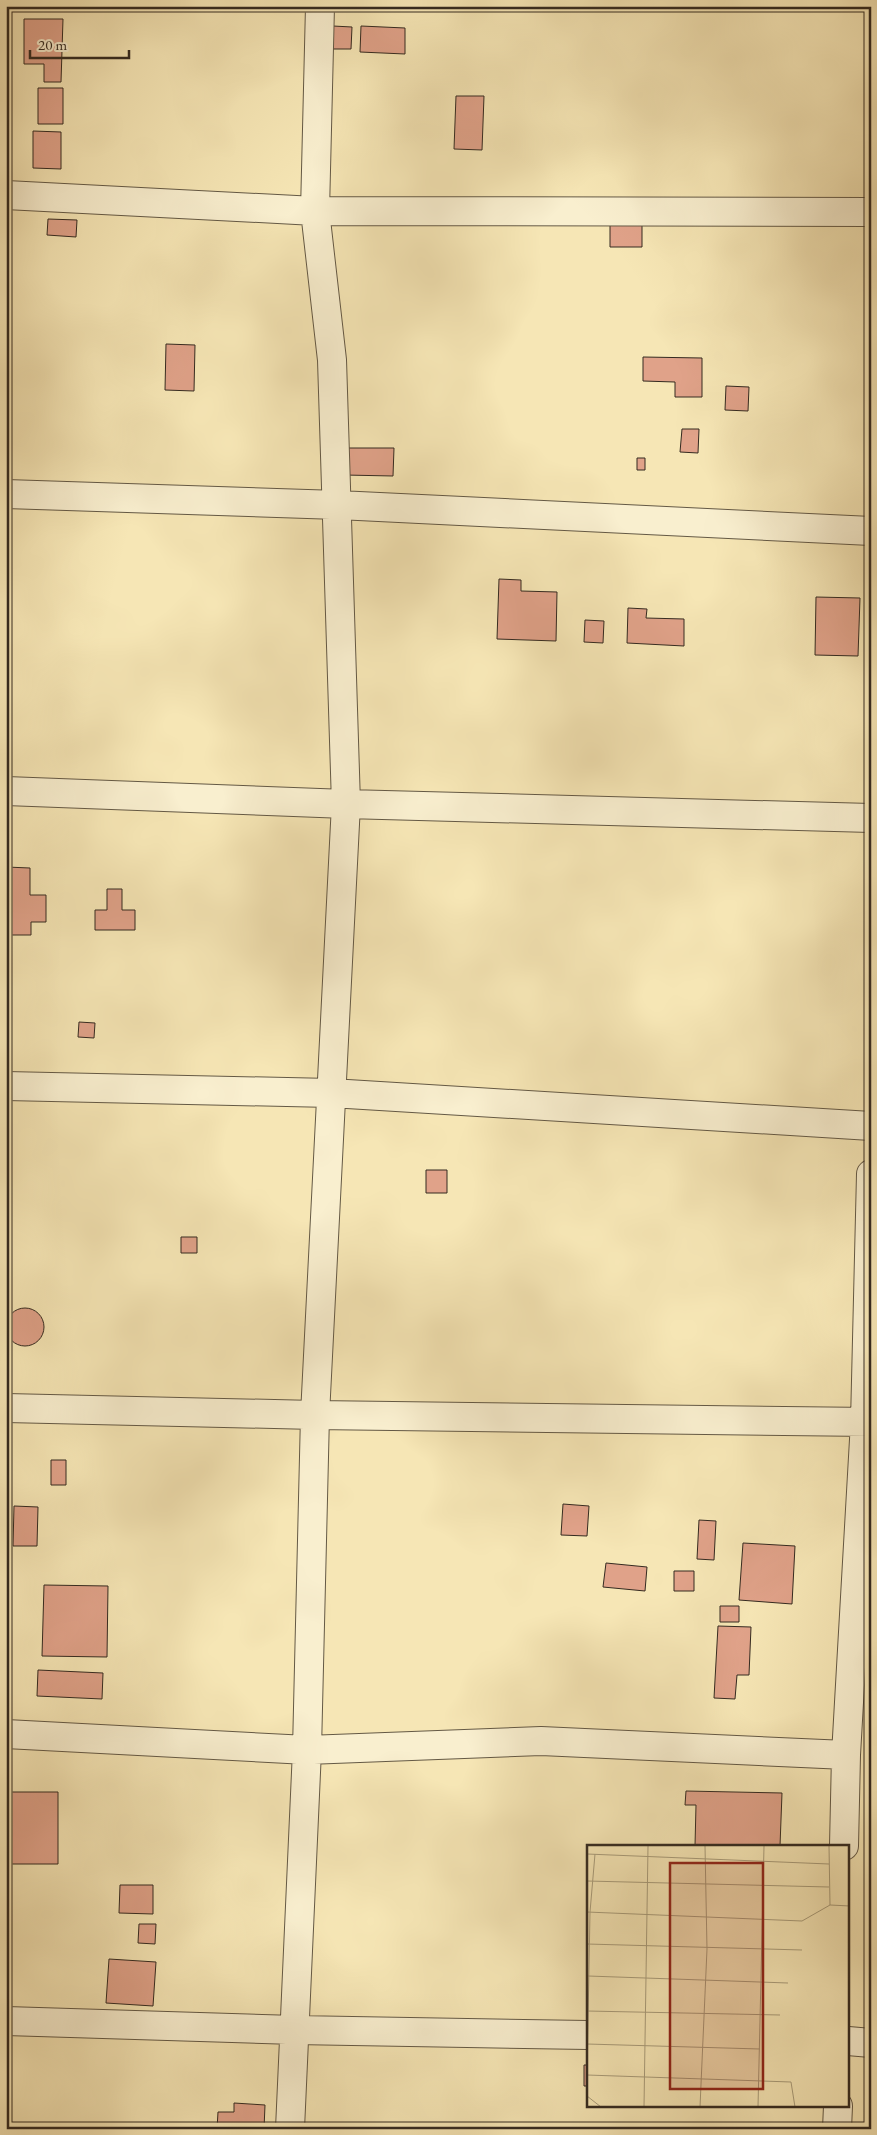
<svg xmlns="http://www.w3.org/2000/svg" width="877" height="2135" font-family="'EB Garamond',serif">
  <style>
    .building { fill: #e0a289; stroke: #342a20 }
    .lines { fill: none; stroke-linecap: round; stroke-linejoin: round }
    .street-casing { stroke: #645945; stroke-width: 30 }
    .street { stroke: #f9efcf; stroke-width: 28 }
    .inset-road { fill: none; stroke: #a89b79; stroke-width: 1 }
    .view { fill: #8f2418; fill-opacity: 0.15; stroke: #8f2418; stroke-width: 2.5 }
    .inset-edge { fill: none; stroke: #342a20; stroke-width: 2.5 }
  </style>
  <rect width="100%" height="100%" fill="#f6e6b5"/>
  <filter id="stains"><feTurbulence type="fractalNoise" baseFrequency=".004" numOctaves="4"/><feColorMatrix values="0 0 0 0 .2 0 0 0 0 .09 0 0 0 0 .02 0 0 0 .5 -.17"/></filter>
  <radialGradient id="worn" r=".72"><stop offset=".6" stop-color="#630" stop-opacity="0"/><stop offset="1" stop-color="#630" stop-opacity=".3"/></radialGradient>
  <path class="building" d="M24,19H63L61,82H44V64H24Z
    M333,26L352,27L351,49H332Z
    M361,26L405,28V54L360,52Z
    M38,88H63V124H38Z
    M456,96H484L482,150L454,149Z
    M33,131L61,132V169L33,168Z
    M48,219L77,220L76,237L47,235Z
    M610,219H642V247H610Z
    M166,344L195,345L194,391L165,390Z
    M643,357L702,358V397H675V382L643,381Z
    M726,386L749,387L748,411L725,410Z
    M682,429H699L698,453L680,452Z
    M344,448H394L393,476L344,475Z
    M637,458H645V470H637Z
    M499,579L521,580V591L557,592L556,641L497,639Z
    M816,597L860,598L858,656L815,655Z
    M628,608L647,609L646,618L684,619V646L627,643Z
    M585,620L604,621L603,643L584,642Z
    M6,867L30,868V895H46V922H31V935H6Z
    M107,889H122V910H135V930H95V910H107Z
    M79,1022L95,1023L94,1038L78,1037Z
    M426,1170H447V1193H426Z
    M181,1237H197V1253H181Z
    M6 1327a19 19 0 1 1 38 0a19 19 0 1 1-38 0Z
    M51,1460H66V1485H51Z
    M563,1504L589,1506L587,1536L561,1535Z
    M14,1506L38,1507L37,1546H13Z
    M699,1520L716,1521L714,1560L697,1559Z
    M743,1543L795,1546L792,1604L739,1600Z
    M606,1563L647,1567L645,1591L603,1587Z
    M674,1571H694V1591H674Z
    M44,1585L108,1586L107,1657L42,1656Z
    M720,1606H739V1622H720Z
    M718,1626L751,1627L749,1675H737L735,1699L714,1698Z
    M38,1670L103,1673L102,1699L37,1696Z
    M686,1791L782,1793L780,1846H695L696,1805H685Z
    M6,1792H58V1864H6Z
    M120,1885H153V1914L119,1913Z
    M139,1924H156L155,1944L138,1943Z
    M109,1959L156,1962L153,2006L106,2003Z
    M584,2065H588V2086H584Z
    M234,2103L265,2105L264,2129H217L218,2112H234Z"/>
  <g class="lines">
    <defs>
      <path id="street" d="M6,195L315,211L871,212
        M6,494L338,505L871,531
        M6,791L346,804L871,818
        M6,1086L331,1093L871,1126
        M6,1408L315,1415L871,1422
        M6,1734L307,1750L541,1741L846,1755
        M844,1846L846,1755L865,1422L871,1174
        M6,2021L295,2030L588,2035
        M848,2041L871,2043
        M290,2129L307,1750L315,1415L346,804L332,360L315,211L320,6
        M837,2129L838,2106"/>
    </defs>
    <use href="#street" class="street-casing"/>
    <use href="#street" class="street"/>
  </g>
  <g transform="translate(587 1845)">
    <rect width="262" height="262" fill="#f6e6b5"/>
    <path class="inset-road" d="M242,1L243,60L263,61M0,9L242,19M0,36L242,42M0,67L215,76L243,60M0,99L215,105M1,131L201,138M0,166L193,170M0,199L173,204M0,230L204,237L208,262M0,232L3,67L8,9M0,251L14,262M57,262L61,1M113,262L120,104L118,1M171,262L177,1"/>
    <path class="view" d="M83,18H176V244H83Z"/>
    <rect width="262" height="262" class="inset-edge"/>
  </g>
  <rect width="877" height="2135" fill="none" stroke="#f6e6b5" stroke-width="25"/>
  <rect x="8" y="8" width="862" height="2120" fill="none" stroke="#342a20" stroke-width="2.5"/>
  <rect x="12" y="12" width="852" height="2110" fill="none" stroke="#342a20"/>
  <path d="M30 50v8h99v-8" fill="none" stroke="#342a20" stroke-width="2.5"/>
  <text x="38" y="50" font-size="15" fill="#342a20" stroke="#f9efcf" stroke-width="4" paint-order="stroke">20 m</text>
  <rect width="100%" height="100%" filter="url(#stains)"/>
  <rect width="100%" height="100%" fill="url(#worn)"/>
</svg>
